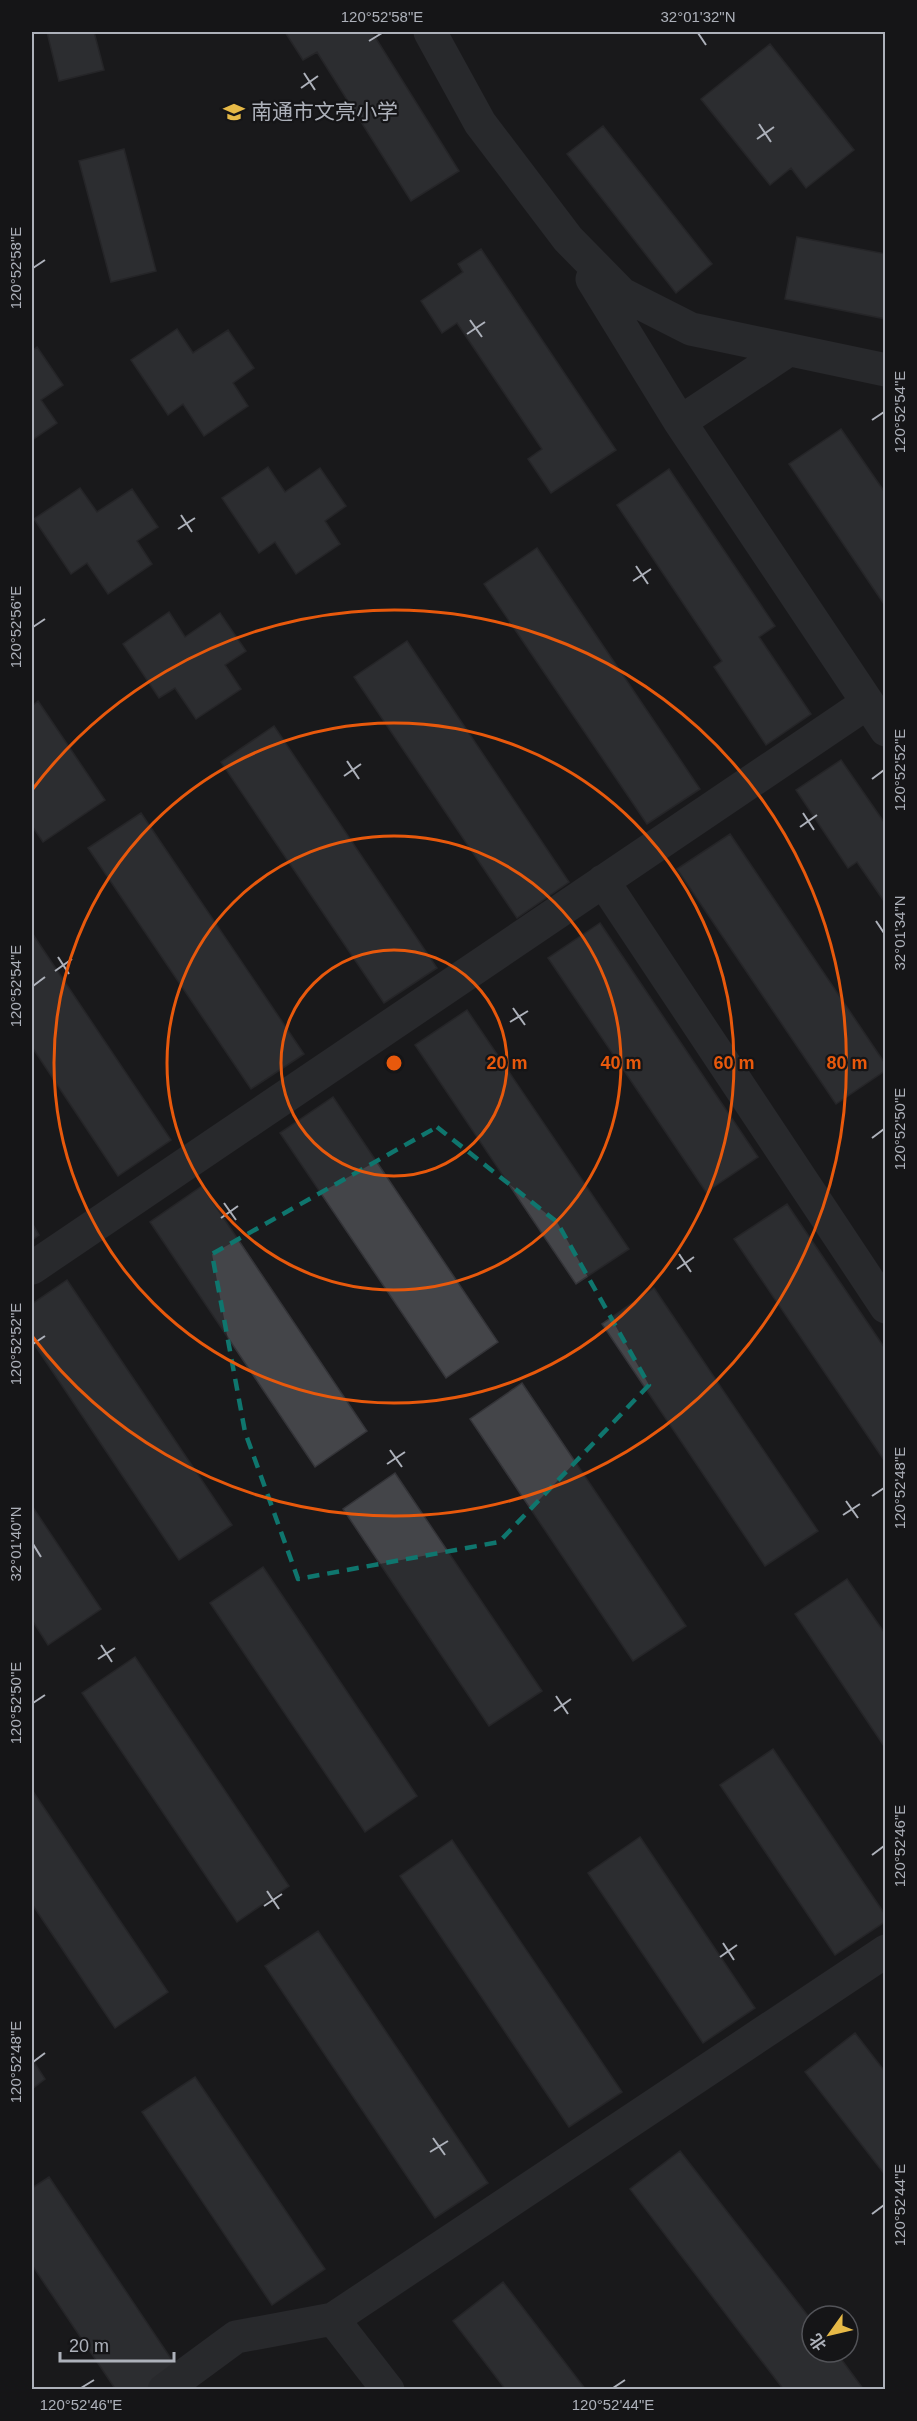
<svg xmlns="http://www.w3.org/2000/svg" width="917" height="2421" font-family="Helvetica,'Noto Sans SC',sans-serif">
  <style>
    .building { fill: #444549; stroke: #343438; stroke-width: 1.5 }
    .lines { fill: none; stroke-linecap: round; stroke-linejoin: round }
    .minor { stroke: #3b3c41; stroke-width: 33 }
    .marked { fill: none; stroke: #0f766e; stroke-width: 4.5; stroke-dasharray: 12 8; stroke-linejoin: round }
    .ticks { fill: none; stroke: #adb1ba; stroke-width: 2 }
    .ring { fill: none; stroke: #e8590c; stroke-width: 3 }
    .labels { text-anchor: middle; stroke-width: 4.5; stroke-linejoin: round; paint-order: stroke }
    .poi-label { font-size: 21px; fill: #adb1ba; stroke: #151517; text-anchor: start }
    .centre { fill: #e8590c; stroke: #151517; stroke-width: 3 }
    .ring-label { font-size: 18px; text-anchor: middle; font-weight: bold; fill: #e8590c; stroke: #151517; stroke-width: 4.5; stroke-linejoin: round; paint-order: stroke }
    .neatline { fill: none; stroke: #adb1ba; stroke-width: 2 }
    .ticks-label { font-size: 15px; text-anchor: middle; fill: #adb1ba }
  </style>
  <rect width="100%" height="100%" fill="#1a1a1c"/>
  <path class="building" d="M47,32H94L104,70L59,81Z
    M285,32H372L459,171L411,201L317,52L303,60Z
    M770,44L854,150L806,188L791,168L770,185L701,99Z
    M603,126L712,264L676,293L567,154Z
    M124,149L156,271L111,282L79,161Z
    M797,237L886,254V319L785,299Z
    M481,249L616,450L551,493L528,459L542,449L457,323L442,333L421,301L463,272L458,264Z
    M177,329L193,353L228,330L254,368L233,383L248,406L204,436L183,404L168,415L131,360Z
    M37,347L63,385L41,400L57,423L32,440V351Z
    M841,429L886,494V607L789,464Z
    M268,467L285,492L320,468L346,506L325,521L340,544L296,574L275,542L259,553L222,498Z
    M669,469L775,626L759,637L811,714L766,745L714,667L722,661L617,505Z
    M80,488L97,512L132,489L158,527L137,541L152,564L108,594L87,563L71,574L34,519Z
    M537,548L700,789L647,824L484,584Z
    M169,612L185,637L220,613L246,651L225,665L241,689L196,719L175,688L159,698L123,644Z
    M407,641L569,882L517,918L354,677Z
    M38,701L105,800L43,842L32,826V706Z
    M274,726L437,968L384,1003L221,762Z
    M841,760L886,825V904L857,862L848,868L796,790Z
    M141,813L304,1054L251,1089L88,848Z
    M730,834L886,1065V1070L836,1104L677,869Z
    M600,923L758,1157L706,1192L548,958Z
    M32,933L171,1140L118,1176L32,1047Z
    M467,1010L629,1249L576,1284L415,1045Z
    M333,1097L498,1342L446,1378L280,1133Z
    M202,1186L367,1431L315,1467L150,1222Z
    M787,1204L886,1350V1463L734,1239Z
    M32,1223L39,1235L32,1240Z
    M67,1280L232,1525L179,1560L32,1341V1304Z
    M654,1288L818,1531L765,1566L602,1324Z
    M522,1383L686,1626L633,1661L470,1419Z
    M395,1473L542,1691L489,1726L343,1509Z
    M32,1506L101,1609L48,1645L32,1620Z
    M263,1567L417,1796L365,1832L210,1603Z
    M847,1579L886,1635V1749L795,1614Z
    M135,1657L289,1886L237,1922L82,1693Z
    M773,1749L886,1916V1921L835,1955L720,1785Z
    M32,1790L168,1992L115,2028L32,1904Z
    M640,1837L755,2008L703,2043L588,1873Z
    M452,1840L622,2092L569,2127L400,1876Z
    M318,1931L488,2183L435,2218L265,1966Z
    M855,2033L886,2073V2176L805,2072Z
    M32,2059L45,2079L32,2089Z
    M195,2077L325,2269L272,2305L142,2112Z
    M680,2151L812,2321V2352H836L864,2390H784L630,2189Z
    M49,2177L178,2369L148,2390H116L32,2265V2188Z
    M503,2282L586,2390H506L453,2321Z"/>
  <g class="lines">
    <path class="minor" d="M430,32L480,123L568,239L622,294L691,329L886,370
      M592,279L680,422L886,730
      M680,422L787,351
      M603,881L886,1307
      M32,1268L867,703
      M333,2319L388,2390
      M164,2390L236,2337L333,2319L886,1951"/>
  </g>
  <path d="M0 0H917V2421H0ZM437,1127L557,1222L649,1385L499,1542L298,1579L245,1432L212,1254Z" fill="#1a1a1c" fill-opacity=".55" fill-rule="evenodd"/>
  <path class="marked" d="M437,1127L557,1222L649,1385L499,1542L298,1579L245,1432L212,1254Z"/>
  <path class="ticks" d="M698,33L706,45M369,41L382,33M304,73L315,90M301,88L318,76M759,124L771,142M757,139L774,127M33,268L45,260M470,320L482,337M467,334L485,322M872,420L884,412M181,515L192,532M178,529L195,518M636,566L648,584M633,581L651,569M33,627L45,619M347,761L359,779M344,776L361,764M872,779L884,770M803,813L814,830M800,827L817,815M876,921L884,933M58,957L69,974M55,971L72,959M33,986L45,977M513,1008L525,1025M510,1022L528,1011M872,1138L884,1129M224,1203L236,1220M221,1218L238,1206M679,1254L691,1272M677,1269L694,1257M33,1344L45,1336M390,1450L402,1467M387,1464L405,1452M872,1496L884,1488M846,1501L858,1518M843,1515L860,1504M33,1544L41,1557M101,1645L112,1662M98,1659L115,1648M556,1696L568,1714M33,1703L45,1695M554,1711L571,1699M872,1855L884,1846M267,1891L279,1909M264,1906L282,1894M723,1943L734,1960M720,1957L737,1945M33,2062L45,2053M433,2138L445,2155M430,2152L448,2141M872,2214L884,2205M81,2388L94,2380M613,2388L625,2380"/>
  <g class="ring">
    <circle cx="394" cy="1063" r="113"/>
    <circle cx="394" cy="1063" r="227"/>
    <circle cx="394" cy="1063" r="340"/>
    <path d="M32 790A453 453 0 1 1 32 1336"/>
  </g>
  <defs>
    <symbol id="school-bare" viewBox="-9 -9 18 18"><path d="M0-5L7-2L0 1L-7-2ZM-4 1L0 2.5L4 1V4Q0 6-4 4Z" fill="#e6b947" stroke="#151517" stroke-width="2.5" paint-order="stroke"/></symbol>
  </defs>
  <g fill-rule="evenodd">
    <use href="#school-bare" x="219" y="97" width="30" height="30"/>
  </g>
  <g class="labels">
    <g class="poi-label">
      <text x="251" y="119">南通市文亮小学</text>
    </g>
  </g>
  <circle cx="394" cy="1063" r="9" class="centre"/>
  <g class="ring-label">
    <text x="507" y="1069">20 m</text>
    <text x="621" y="1069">40 m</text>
    <text x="734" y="1069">60 m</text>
    <text x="847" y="1069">80 m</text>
  </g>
  <rect width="917" height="2421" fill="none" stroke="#151517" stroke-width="66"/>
  <g transform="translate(830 2334) rotate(236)"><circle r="28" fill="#151517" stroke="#525358" stroke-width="1.5"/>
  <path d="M0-4.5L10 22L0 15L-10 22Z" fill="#e6b947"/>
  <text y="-9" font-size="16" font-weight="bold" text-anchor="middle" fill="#adb1ba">北</text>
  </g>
  <path d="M60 2352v9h114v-9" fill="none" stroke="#adb1ba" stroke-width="3"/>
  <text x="69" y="2352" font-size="18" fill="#adb1ba" stroke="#151517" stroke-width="4.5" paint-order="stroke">20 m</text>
  <rect x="33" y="33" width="851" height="2355" class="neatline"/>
  <g class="ticks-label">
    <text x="382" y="22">120°52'58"E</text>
    <text x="698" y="22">32°01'32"N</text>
    <text transform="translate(16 268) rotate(-90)" y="5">120°52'58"E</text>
    <text transform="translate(900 412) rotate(-90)" y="5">120°52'54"E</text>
    <text transform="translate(16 627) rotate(-90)" y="5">120°52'56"E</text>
    <text transform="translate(900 770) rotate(-90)" y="5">120°52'52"E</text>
    <text transform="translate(900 933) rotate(-90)" y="5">32°01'34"N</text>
    <text transform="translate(16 986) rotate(-90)" y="5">120°52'54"E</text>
    <text transform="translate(900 1129) rotate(-90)" y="5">120°52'50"E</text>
    <text transform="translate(16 1344) rotate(-90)" y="5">120°52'52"E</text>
    <text transform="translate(900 1488) rotate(-90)" y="5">120°52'48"E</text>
    <text transform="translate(16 1544) rotate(-90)" y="5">32°01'40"N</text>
    <text transform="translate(16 1703) rotate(-90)" y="5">120°52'50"E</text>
    <text transform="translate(900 1846) rotate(-90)" y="5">120°52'46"E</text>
    <text transform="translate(16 2062) rotate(-90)" y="5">120°52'48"E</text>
    <text transform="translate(900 2205) rotate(-90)" y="5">120°52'44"E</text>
    <text x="81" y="2410">120°52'46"E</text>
    <text x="613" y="2410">120°52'44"E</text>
  </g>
</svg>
